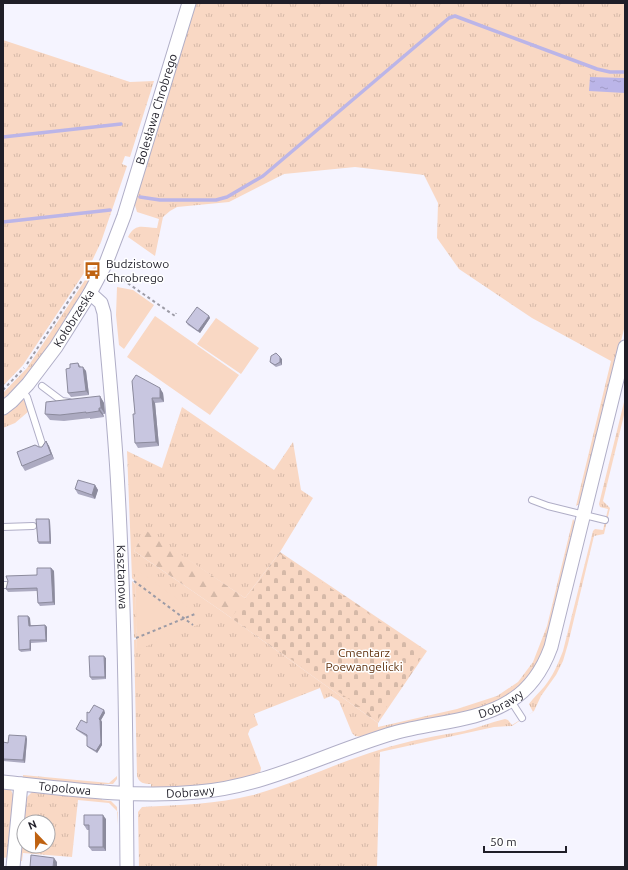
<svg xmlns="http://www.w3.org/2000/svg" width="628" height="870" font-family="Ubuntu,sans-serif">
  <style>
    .grass { fill: url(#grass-tufts); fill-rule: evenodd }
    .forest { fill: url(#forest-firs) }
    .cemetery { fill: url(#cemetery-stones) }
    .park { fill: #f9d8c4 }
    .water { fill: url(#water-ripples) }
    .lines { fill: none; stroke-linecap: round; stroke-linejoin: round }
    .stream { stroke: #bbb5e8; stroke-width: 3.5 }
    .service-casing { stroke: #b0aec7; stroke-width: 8 }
    .minor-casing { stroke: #b0aec7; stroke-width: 15 }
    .path { stroke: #9c9ba6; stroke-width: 2; stroke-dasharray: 3 3; stroke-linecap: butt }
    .service { stroke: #fff; stroke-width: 6 }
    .minor { stroke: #fff; stroke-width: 13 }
    .wall { fill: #acaac1 }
    .shaded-wall { fill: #8c8b9d }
    .building { fill: #c8c6e0; stroke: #8c8b9d }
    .labels { text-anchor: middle; stroke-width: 3; stroke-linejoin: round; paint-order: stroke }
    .street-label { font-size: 12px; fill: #1f1e28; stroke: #fff }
    .poi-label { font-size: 12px; fill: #1f1e28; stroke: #fff; text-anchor: start }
    .park-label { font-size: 12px; fill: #613310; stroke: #fff }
  </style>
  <defs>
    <pattern id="grass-tufts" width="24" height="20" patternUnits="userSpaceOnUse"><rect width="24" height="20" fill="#f9d8c4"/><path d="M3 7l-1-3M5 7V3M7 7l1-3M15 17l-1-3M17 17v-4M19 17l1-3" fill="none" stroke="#d5b9a8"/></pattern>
    <pattern id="forest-firs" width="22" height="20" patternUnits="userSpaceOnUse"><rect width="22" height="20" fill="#f9d8c4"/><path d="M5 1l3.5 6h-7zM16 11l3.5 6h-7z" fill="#d5b9a8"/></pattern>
    <pattern id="cemetery-stones" width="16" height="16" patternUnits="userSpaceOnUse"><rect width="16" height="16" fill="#f9d8c4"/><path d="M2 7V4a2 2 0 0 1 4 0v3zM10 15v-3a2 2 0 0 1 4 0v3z" fill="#d5b9a8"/></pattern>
    <pattern id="water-ripples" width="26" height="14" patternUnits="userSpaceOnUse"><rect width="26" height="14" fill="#bbb5e8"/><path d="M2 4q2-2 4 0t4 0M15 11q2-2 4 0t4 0" fill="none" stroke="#a09bc7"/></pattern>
  </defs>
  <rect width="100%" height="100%" fill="#f5f4ff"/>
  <path class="grass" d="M194,3H625V325L582,500L581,503L576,506L611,361L532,318L459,269L437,238L438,203L424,175L355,167L284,174L229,202L177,207L170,211L163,217L155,256L128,237C136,222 143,228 157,228L159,219L137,212L134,202Z
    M3,40L130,82L154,81L130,157L125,156L122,164L127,166L101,242L92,261L23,365L3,386Z
    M95,265L98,267L93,278L52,343L21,384L3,401V393L27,368Z
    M625,398V411L603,501L610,508L604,534L594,536L568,644L563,661L556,675L541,696L534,711L512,726L494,727L380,752L377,867H139L138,812L142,807C180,805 217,804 253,795C296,783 336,763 379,750C407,741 436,736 464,731C478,728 491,722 505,719L508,720L512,725L533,712L529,704C533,698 539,693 544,687C553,676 558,664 563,651L593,531L595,529L603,530L608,509L600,507L599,504Z
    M22,399L25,401L29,411L15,423L3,428V415Z
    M182,407L274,470L293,442L301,490L313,498L280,552L245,598L145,531L134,551L223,612L378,723V727L457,709L497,696L518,682L533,662L547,626L573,519L575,522L551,630L541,657L527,679L508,696L487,707L362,737L355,736L352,733L339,701L331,696L324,699L320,688L254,714L258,725L250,729L248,734L261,768L260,774L226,783L151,790V784C144,784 139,783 137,776L134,640L137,639V650L135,569V581L132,578L127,451L162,468Z
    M132,581L135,584L137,637L134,638Z
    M23,775L109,783L117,776V779L113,784H104L103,787L23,779Z
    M3,787L11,790L14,797L9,857L3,858Z
    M33,791L102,797V800L111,801L117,807L118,825V826V812L109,803L78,800L72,857L23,853L22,861H20L19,858L25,799ZM24,822H48V846H24Z"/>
  <path class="forest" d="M145,530L245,598L280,552L427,651L378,723L223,612L134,551Z"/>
  <path class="cemetery" d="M280,554L425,652L378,719L231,618Z"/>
  <path class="park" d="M117,287L133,290L154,305L124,349L119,345L116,315Z
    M155,316L239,375L210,415L127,357Z
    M216,318L259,348L241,374L197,344Z
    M135,568L207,621L137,650Z"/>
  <path class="water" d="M590,77L625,78V93L589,91Z"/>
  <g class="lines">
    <path class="stream" d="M3,137L121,124
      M140,197L160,200H216L227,197L263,176L449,18L455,16L597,69L610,72H625
      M3,222L110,210"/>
    <defs>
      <path id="service" d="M42,386L62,401L69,402
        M22,391L27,397L43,447
        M532,500L548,506L605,520
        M3,527L33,526
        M3,585H6
        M511,701L522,718"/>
      <g id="minor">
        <path id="s1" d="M90,293L101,303L104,313C109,372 115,431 118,490C125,616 126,741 127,867"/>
        <path id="s2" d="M3,408L12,401L28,384L56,347L90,293L106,263L124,216L189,3"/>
        <path id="s3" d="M3,782C68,789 133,798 198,792C268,786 328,752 394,733C431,722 477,722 510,701C530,689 543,669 551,647L625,347"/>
        <path d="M13,867L21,784"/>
      </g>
    </defs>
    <use href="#service" class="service-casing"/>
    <use href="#minor" class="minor-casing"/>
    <path class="path" d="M113,273L175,316L176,313
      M27,364L83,279
      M3,390L24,368
      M134,581L193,625
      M136,638L195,614"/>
    <use href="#service" class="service"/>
    <use href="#minor" class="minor"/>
  </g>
  <path class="wall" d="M209,316L210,318L200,333L188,325L186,322Z
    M282,359V365L276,367L272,364L270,362Z
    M78,363L81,367L86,371L89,395L71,397L68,393L70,368Z
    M132,381L163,393L164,402L155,403L159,446L138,448L135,443V414Z
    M100,396L104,403L105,414H103L104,417L90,419V418L64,421L50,420L45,414Z
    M46,441L49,446L54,459L25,471L22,466L39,447H42Z
    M95,485L98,490L95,499L78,494L75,489Z
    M50,521L51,544H39L38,542Z
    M51,568L54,571L55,605L40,606L38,603L37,591L8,592L6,589Z
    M28,616L30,618V625H45L47,627V642L31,643V651L21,652L19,650Z
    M106,658V679L92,680L90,677Z
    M104,710L105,713L101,720L102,722V745L97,753L89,748L87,746V737L78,731L76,729L87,723L89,713Z
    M26,736L27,739L25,763L3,761V742L8,743Z
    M106,819V851H92L89,847V830H87L84,825Z"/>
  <path class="shaded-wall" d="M209,316L210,318L200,333L198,331Z
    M280,357L282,359V365L280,362Z
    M83,367L86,371L89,395L86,391Z
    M160,388L163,393L164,402L160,398Z
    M100,396L104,403L105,414L101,408Z
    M152,398L155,403L159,446L156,442Z
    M99,408L103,414L104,417L99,411Z
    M46,441L49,446L54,459L51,454Z
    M95,485L98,490L95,499L92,495Z
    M49,519L50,521L51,544L50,542Z
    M51,568L54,571L55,605L53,602Z
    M28,616L30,618L31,628L29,626Z
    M45,625L47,627V642L46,640Z
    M30,640L31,643V651L30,649Z
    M104,656L106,658V679L105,677Z
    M104,710L105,713L101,720L102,722V745L97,753L96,751L99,719Z
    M26,736L27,739L25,763L23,760Z
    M103,815L106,819V851L103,847Z
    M54,858L57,862V867H53Z"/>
  <path class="building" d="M197,307L209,316L198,331L186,322Z
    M276,353L280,357V362L275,365L270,362L271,356Z
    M78,363L79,367H83L86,391L68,393L66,369L70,368V364Z
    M136,375L160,388V398H152L156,442L135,443L133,414H135L132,381Z
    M100,396L101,408H99V411L86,413V412L60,415L45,414L46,402Z
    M46,441L51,454L22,466L17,452L35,445L39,447H42Z
    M78,480L95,485L92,495L75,489Z
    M36,519H49L50,542H38Z
    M37,568H51L53,602L38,603L37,588L6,589L8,581L6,576L37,575Z
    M18,616H28L29,626L45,625L46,640H30V649L19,650Z
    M89,656H104L105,677H90Z
    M94,705L104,710L99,719L100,720L101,743L96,751L87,746V735L76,729L81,720L87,723V712L89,713Z
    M9,735L26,736L23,760L3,759V742L8,743Z
    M84,815H103V847H89V825H84Z
    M31,855L54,858L53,867H30Z"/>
  <defs>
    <symbol id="bus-bare" viewBox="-9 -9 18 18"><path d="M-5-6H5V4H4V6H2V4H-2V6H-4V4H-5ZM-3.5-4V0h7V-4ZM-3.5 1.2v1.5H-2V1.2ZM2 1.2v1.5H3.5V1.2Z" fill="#bf6211" stroke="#fff" stroke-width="2.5" paint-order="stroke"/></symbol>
  </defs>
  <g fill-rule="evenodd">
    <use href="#bus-bare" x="80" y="258" width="25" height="25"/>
  </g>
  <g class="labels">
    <g class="street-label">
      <text dy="4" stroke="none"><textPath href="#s2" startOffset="341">Bolesława Chrobrego</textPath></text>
      <text dy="4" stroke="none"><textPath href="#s2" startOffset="115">Kołobrzeska</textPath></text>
      <text dy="4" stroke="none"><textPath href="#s1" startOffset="290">Kasztanowa</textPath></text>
      <text dy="4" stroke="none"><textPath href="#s3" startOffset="512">Dobrawy</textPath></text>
      <text dy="4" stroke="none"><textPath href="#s3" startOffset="62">Topolowa</textPath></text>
      <text dy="4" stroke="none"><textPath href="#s3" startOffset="188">Dobrawy</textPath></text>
    </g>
    <g class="poi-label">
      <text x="106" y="268">Budzistowo<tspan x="106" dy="14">Chrobrego</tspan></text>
    </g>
    <g class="park-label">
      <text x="364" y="657">Cmentarz<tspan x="364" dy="14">Poewangelicki</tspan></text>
    </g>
  </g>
  <rect width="628" height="870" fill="none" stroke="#1f1e28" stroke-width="8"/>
  <g transform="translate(36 834) rotate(338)"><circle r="19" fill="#ffffff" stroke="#a5a5a9"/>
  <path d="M0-3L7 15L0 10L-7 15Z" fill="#bf6211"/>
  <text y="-6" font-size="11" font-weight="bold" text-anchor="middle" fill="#1f1e28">N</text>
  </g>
  <path d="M484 846v6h82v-6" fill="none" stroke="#1f1e28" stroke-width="2"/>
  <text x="490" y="846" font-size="12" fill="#1f1e28" stroke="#ffffff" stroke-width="3" paint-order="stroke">50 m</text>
</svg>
